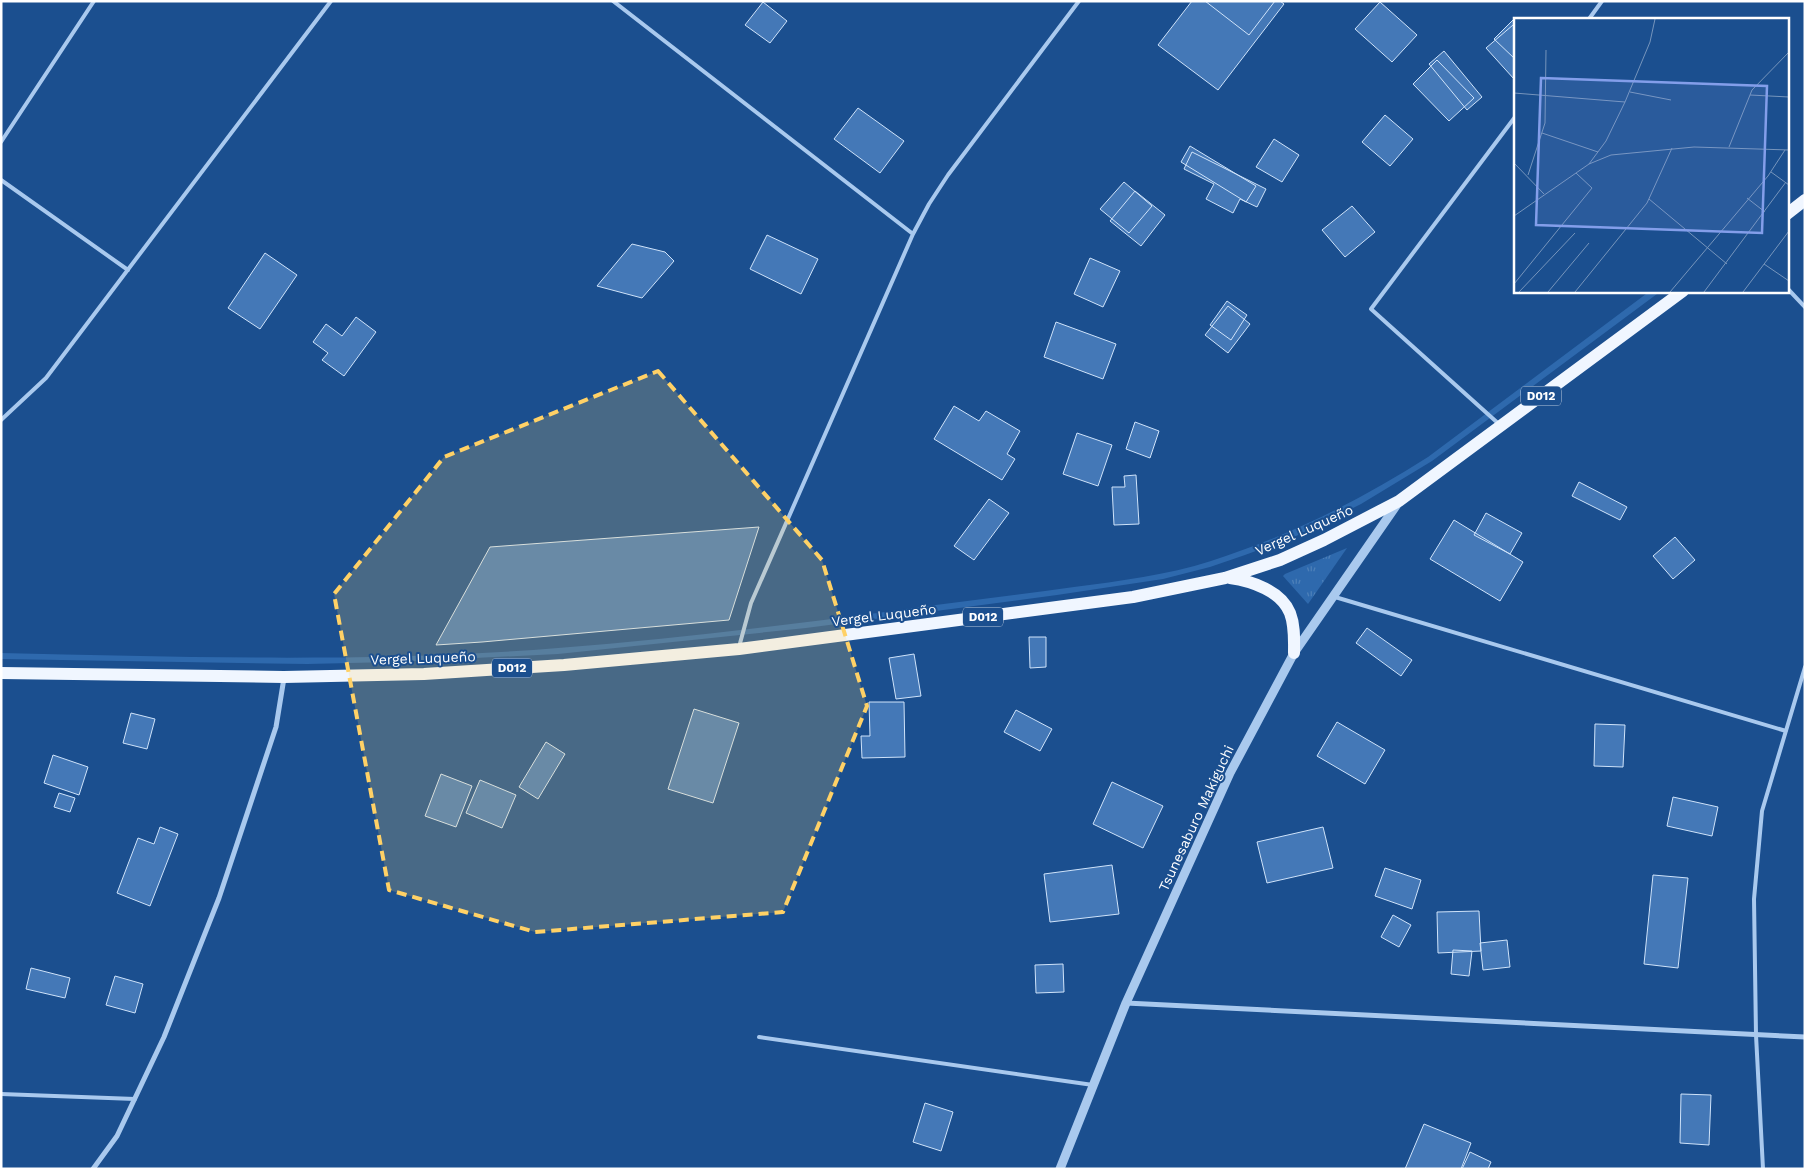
<svg xmlns="http://www.w3.org/2000/svg" width="1806" height="1170" font-family="'Work Sans',sans-serif">
  <style>
    .grass { fill: url(#grass-tufts) }
    .garden { fill: #2e69ad }
    .building { fill: #4478b7; stroke: #cfe3fa }
    .lines { fill: none; stroke-linecap: round; stroke-linejoin: round }
    .service { stroke: #a9c9ee; stroke-width: 4 }
    .minor { stroke: #a9c9ee; stroke-width: 5 }
    .tertiary { stroke: #a9c9ee; stroke-width: 9 }
    .primary { stroke: #f0f6ff; stroke-width: 12 }
    .marked { fill: #ffd166; fill-opacity: 0.2; stroke: #ffd166; stroke-width: 4; stroke-dasharray: 10 6; stroke-linejoin: round }
    .labels { text-anchor: middle; stroke-width: 4; stroke-linejoin: round; paint-order: stroke }
    .shield { fill: #1b4f8f; stroke: #bbcadd; stroke-width: 1 }
    .shield-label { font-size: 12px; font-weight: bold; fill: #fff }
    .street-label { font-size: 14px; fill: #fff; stroke: #1b4f8f }
    .inset-road { fill: none; stroke: #7695bc; stroke-width: 1 }
    .view { fill: #839eea; fill-opacity: 0.15; stroke: #839eea; stroke-width: 2.5 }
    .inset-edge { fill: none; stroke: #fff; stroke-width: 2.5 }
  </style>
  <defs>
    <pattern id="grass-tufts" width="24" height="20" patternUnits="userSpaceOnUse" patternTransform="scale(1.25)"><rect width="24" height="20" fill="#2e69ad"/><path d="M3 7l-1-3M5 7V3M7 7l1-3M15 17l-1-3M17 17v-4M19 17l1-3" fill="none" stroke="#4d80b9"/></pattern>
  </defs>
  <rect width="100%" height="100%" fill="#1b4f8f"/>
  <path class="grass" d="M1347,548L1308,604L1283,576L1285,574Z"/>
  <path class="garden" d="M1650,291H1661L1432,461L1361,504L1327,521L1294,537L1245,555L1210,567L1163,579L1057,595L806,628L558,654L393,662L307,664L1,659V653C187,657 373,663 558,648C667,640 777,626 885,612C948,603 1011,596 1074,587C1120,581 1167,575 1211,561C1289,536 1359,501 1428,457Z"/>
  <path class="building" d="M1192,1H1280L1284,4L1218,90L1158,45Z
    M1205,1H1275L1249,35Z
    M763,2L787,21L770,43L745,25Z
    M1380,2L1417,35L1392,62L1355,29Z
    M1514,19L1515,20V59L1494,39Z
    M1513,25L1515,27L1514,79L1486,48Z
    M1444,51L1482,97L1467,110L1429,64Z
    M1437,60L1474,98L1449,121L1413,84Z
    M858,108L904,141L880,173L834,139Z
    M1385,115L1413,139L1390,166L1362,142Z
    M1274,139L1299,155L1282,182L1256,167Z
    M1190,146L1256,186L1246,202L1181,162Z
    M1192,152L1266,189L1257,207L1240,199L1233,213L1206,199L1214,184L1184,169Z
    M1124,182L1152,206L1129,233L1100,209Z
    M1135,191L1165,215L1141,246L1110,221Z
    M1352,206L1375,232L1345,257L1322,230Z
    M767,235L818,259L801,294L750,269Z
    M632,244L665,252L674,261L642,298L597,286Z
    M265,253L297,275L260,329L228,308Z
    M1090,258L1120,271L1103,307L1074,294Z
    M1227,301L1247,315L1231,340L1210,325Z
    M1228,306L1250,324L1228,353L1205,335Z
    M356,317L376,332L344,376L322,360L328,353L313,342L326,324L342,336Z
    M1056,322L1116,344L1103,379L1044,357Z
    M954,406L979,421L986,411L1020,431L1007,454L1015,459L1002,480L934,439Z
    M1135,422L1159,431L1150,458L1126,449Z
    M1077,433L1112,445L1098,486L1063,474Z
    M1136,475L1139,524L1114,525L1112,487H1125L1124,476Z
    M1579,482L1627,507L1620,520L1572,496Z
    M989,499L1009,513L974,560L954,546Z
    M1486,513L1522,533L1510,554L1474,535Z
    M1454,520L1523,562L1500,601L1430,559Z
    M759,527L729,620L482,642L436,645L490,547Z
    M1675,537L1695,560L1673,579L1653,556Z
    M1367,628L1412,660L1401,676L1356,643Z
    M1029,637H1046V667L1030,668Z
    M914,654L921,696L896,699L889,658Z
    M869,702H904L905,757L862,758L861,736H870Z
    M694,709L739,723L713,803L668,789Z
    M1016,710L1052,729L1040,751L1004,732Z
    M131,713L155,719L147,749L123,743Z
    M1337,722L1385,750L1365,784L1317,756Z
    M1595,724L1625,725L1623,767L1594,766Z
    M546,742L565,754L538,799L519,787Z
    M53,755L88,767L79,795L44,783Z
    M441,774L472,786L456,827L425,816Z
    M480,780L516,795L502,828L466,813Z
    M1112,782L1163,806L1143,848L1093,824Z
    M59,793L75,798L70,812L54,807Z
    M1673,797L1718,807L1712,836L1667,826Z
    M160,827L178,834L150,906L117,893L138,838L154,844Z
    M1323,827L1333,868L1267,883L1257,842Z
    M1112,865L1119,914L1050,922L1044,874Z
    M1385,868L1421,880L1412,909L1375,896Z
    M1653,875L1688,878L1678,968L1644,964Z
    M1479,911L1481,951L1438,953L1437,912Z
    M1393,915L1411,925L1399,947L1381,937Z
    M1507,940L1510,967L1483,970L1480,943Z
    M1453,950L1472,951L1469,976L1451,974Z
    M1063,964L1064,992L1036,993L1035,965Z
    M31,968L70,978L65,998L26,989Z
    M115,976L143,984L135,1013L106,1005Z
    M1681,1094L1711,1095L1709,1145L1680,1143Z
    M925,1103L953,1112L941,1151L913,1142Z
    M1424,1124L1471,1143L1461,1169H1405Z
    M1470,1152L1491,1162L1488,1169H1462Z"/>
  <g class="lines">
    <path class="service" d="M613,1L913,234
      M1589,19L1602,1
      M1,142L94,1
      M1,180L128,270
      M1787,288L1805,307
      M1,420L46,378L331,1
      M1500,425L1371,309L1515,117
      M1335,597L1786,731
      M739,647L751,603L913,234L929,204L948,175L1079,1
      M759,1037L1093,1085
      M1,1094L135,1099
      M1763,1169L1756,1035L1754,899L1762,811L1805,667"/>
    <path class="minor" d="M1126,1003L1805,1037
      M93,1169L117,1136L164,1037L219,898L276,727L284,678"/>
    <path class="tertiary" d="M1060,1169L1126,1003L1230,773L1294,653L1398,503"/>
    <path class="primary" d="M1787,214L1805,200
      M1230,578C1252,581 1281,591 1290,613C1295,626 1294,640 1294,653
      M1,673L284,677L424,674L564,665L739,649L1019,612L1133,597L1225,578L1280,560L1324,540L1399,501L1683,291"/>
  </g>
  <path class="marked" d="M658,371L822,560L867,706L783,912L535,932L389,890L334,594L444,457Z"/>
  <g class="labels">
    <g class="shield">
      <rect x="1521" y="386.5" width="40" height="19" rx="4"/>
      <rect x="963" y="607.5" width="40" height="19" rx="4"/>
      <rect x="492" y="658.5" width="40" height="19" rx="4"/>
    </g>
    <g class="shield-label">
      <text x="1541" y="400">D012</text>
      <text x="983" y="621">D012</text>
      <text x="512" y="672">D012</text>
    </g>
    <g class="street-label">
      <text transform="translate(1304 530) rotate(-24)" y="5">Vergel Luqueño</text>
      <text transform="translate(884 615) rotate(-7)" y="5">Vergel Luqueño</text>
      <text transform="translate(423 658) rotate(-2)" y="5">Vergel Luqueño</text>
      <text transform="translate(1196 818) rotate(-65)" y="5">Tsunesaburo Makiguchi</text>
    </g>
  </g>
  <g transform="translate(1514 18)">
    <rect width="275" height="275" fill="#1b4f8f"/>
    <path class="inset-road" d="M116,74L157,82M0,75L111,84M236,77L275,79M28,115L84,134M215,129L238,72L275,34M0,145L30,176M75,146L92,123L111,84L136,24L141,1M257,154L275,167M14,157L31,105L32,32M233,180L251,194M135,181L213,246M0,198L75,146L97,137L180,129L275,132M250,246L275,263M0,266L78,170L62,155M5,274L61,215M34,274L75,225M61,274L133,185L158,130M156,274L254,158L271,132M190,274L272,164M229,274L275,213"/>
    <path class="view" d="M27,60L253,68L248,215L22,207Z"/>
    <rect width="275" height="275" class="inset-edge"/>
  </g>
  <rect width="1806" height="1170" fill="none" stroke="#ffffff" stroke-width="5"/>
</svg>
